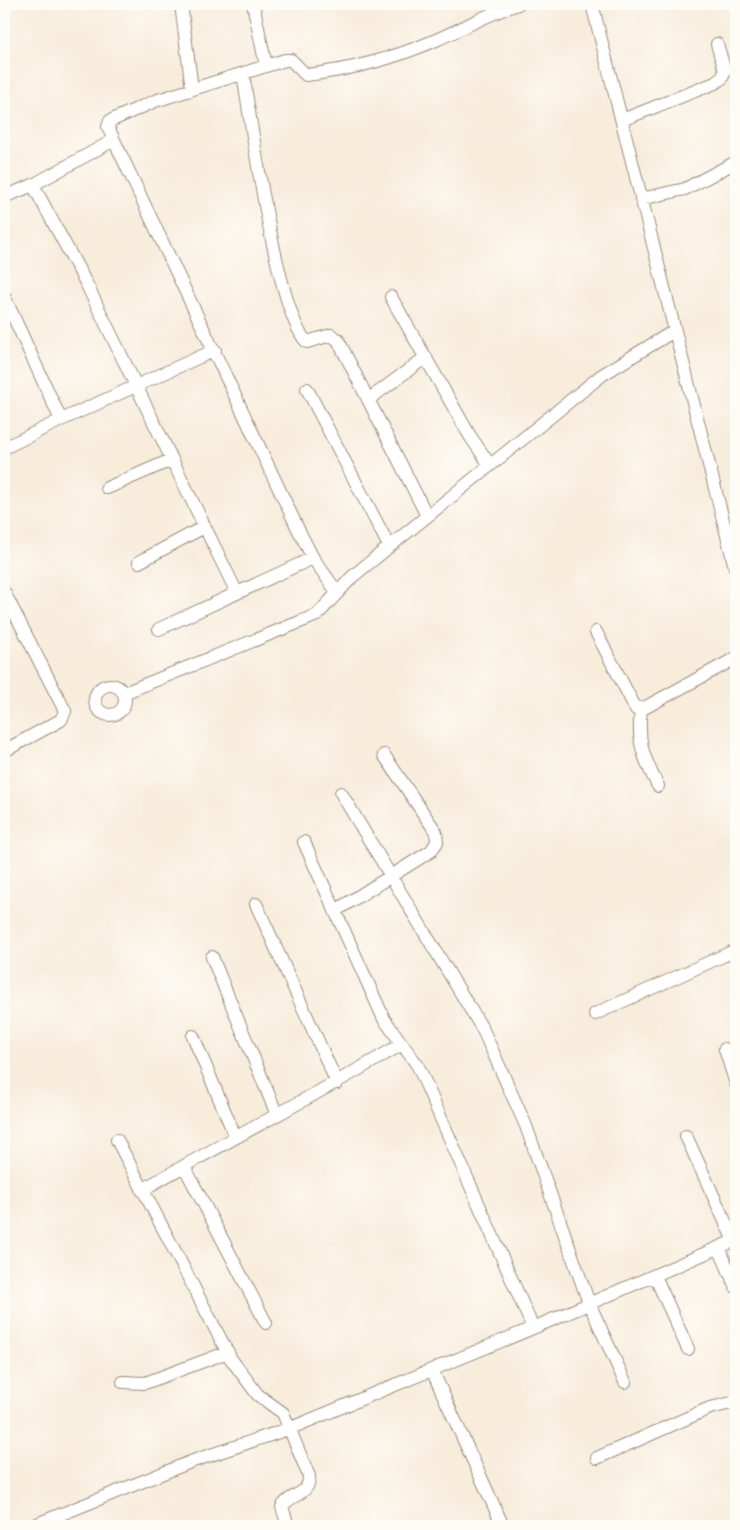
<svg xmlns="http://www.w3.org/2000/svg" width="740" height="1530" font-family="Sriracha,sans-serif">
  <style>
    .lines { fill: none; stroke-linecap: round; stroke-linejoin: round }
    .minor-casing { stroke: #9a8b7c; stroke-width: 14 }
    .minor { stroke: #fff; stroke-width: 12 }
  </style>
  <rect width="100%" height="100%" fill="#fdfcf7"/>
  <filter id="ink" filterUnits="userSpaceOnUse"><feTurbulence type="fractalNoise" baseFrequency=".02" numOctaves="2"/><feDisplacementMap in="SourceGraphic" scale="10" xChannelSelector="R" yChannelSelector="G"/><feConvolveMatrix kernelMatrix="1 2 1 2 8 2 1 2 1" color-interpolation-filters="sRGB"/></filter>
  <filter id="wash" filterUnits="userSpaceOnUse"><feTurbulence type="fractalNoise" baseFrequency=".0096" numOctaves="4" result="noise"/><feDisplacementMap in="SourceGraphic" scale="20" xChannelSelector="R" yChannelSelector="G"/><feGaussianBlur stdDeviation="1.12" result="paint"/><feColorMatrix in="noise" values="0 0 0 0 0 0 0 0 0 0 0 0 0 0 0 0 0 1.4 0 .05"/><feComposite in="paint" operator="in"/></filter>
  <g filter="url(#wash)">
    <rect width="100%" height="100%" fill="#f8ecdb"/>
  </g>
  <g filter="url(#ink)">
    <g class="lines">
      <defs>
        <path id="minor" d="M181,4L192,89
          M253,4L266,66
          M592,4L736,571
          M243,74C251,122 278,316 307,342L331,335L338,340L427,516
          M622,120L715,83L722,78L725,71L717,44
          M33,185L86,283L237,593
          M4,197L33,185L114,140
          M641,199L685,189L736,162
          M4,296L61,420
          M391,297L470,436L490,465
          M307,389L389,546
          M368,400L426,357
          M4,448L61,420L215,350
          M107,488L171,460
          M139,562L204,527
          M4,592L65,711L61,720L4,751
          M337,592L313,558L299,531L114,140L108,127L110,121L155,101L285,60H291L306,75C350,70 395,58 436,40C464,28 489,13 518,4
          M159,629L313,558
          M596,632L636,709L646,707L736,658
          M95 700a15 15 0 1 1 30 0a15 15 0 1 1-30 0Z
          M124,693L317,615L353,576L602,375L674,331
          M641,709C637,742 643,757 658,786
          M341,793L483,1030L526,1126L589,1303L625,1382
          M304,842L384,1019L418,1066L533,1328
          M256,904L337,1083
          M335,911L431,851L437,842L436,832L384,755
          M212,957L277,1115
          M595,1014L736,950
          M193,1036L235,1136
          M725,1049L736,1084
          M686,1136L734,1241
          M117,1140L231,1359L258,1395L283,1413L309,1476C310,1496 290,1493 282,1507L288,1526
          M184,1166L266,1323
          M142,1190C228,1140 317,1095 402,1044
          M719,1248L736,1287
          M655,1276L688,1349
          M432,1370L503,1526
          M123,1382L145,1383L228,1352
          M597,1458L710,1408L736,1402
          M32,1526L193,1461L291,1428L533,1328L736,1240"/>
      </defs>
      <use href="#minor" class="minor-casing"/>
      <use href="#minor" class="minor"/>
    </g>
  </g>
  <rect width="740" height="1530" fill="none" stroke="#fdfcf7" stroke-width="20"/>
</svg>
